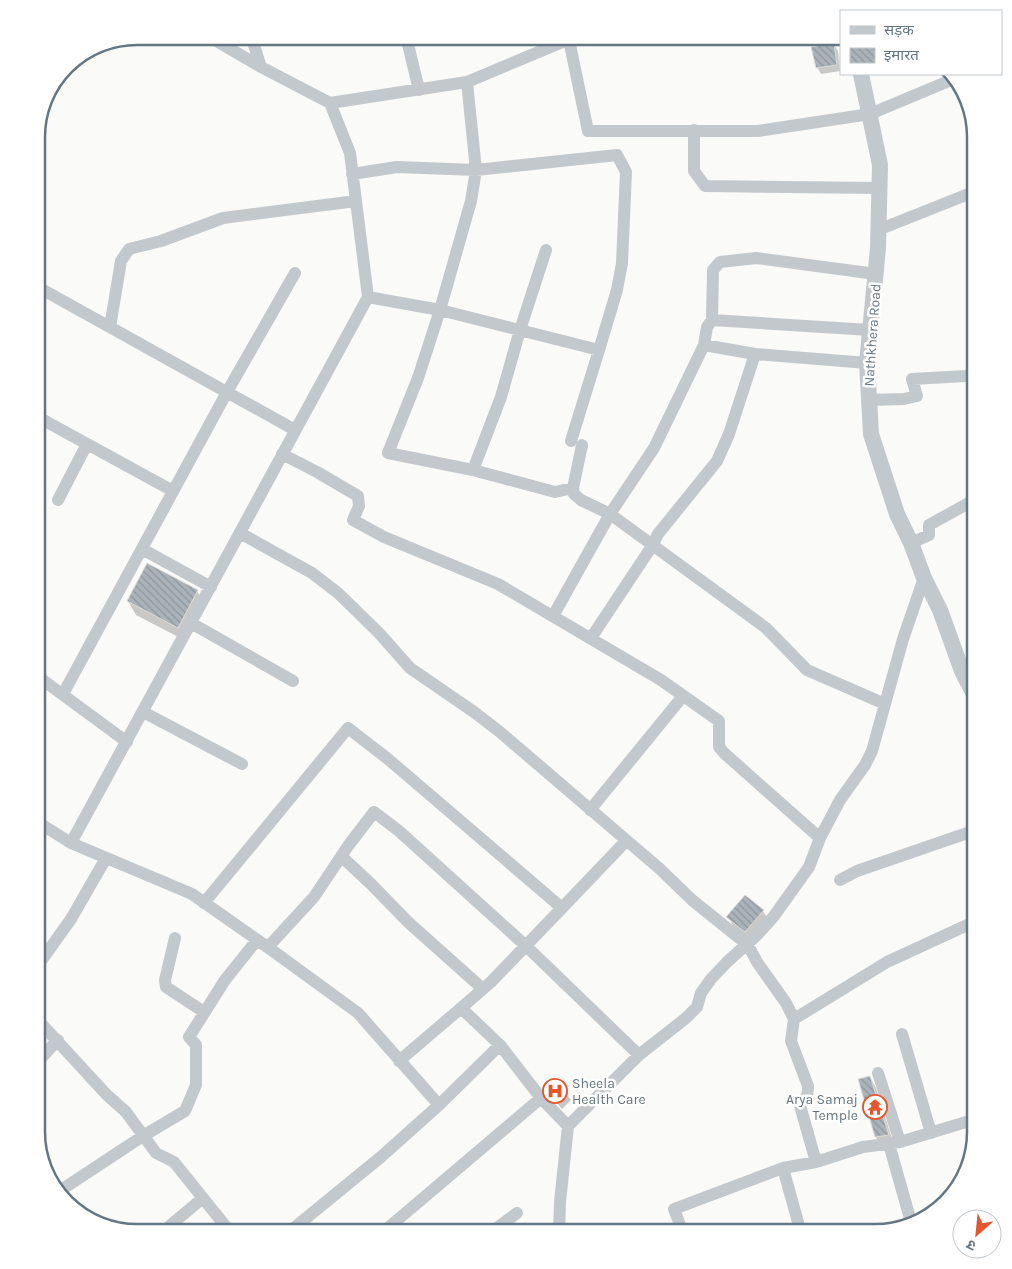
<svg xmlns="http://www.w3.org/2000/svg" width="1012" height="1269" font-family="Karla,'Noto Sans Devanagari',sans-serif">
  <style>
    .shadow { fill: #0003 }
    .building { fill: url(#building-back-hatch); stroke: #dcdcda }
    .lines { fill: none; stroke-linecap: round; stroke-linejoin: round }
    .minor { stroke: #c3c8cc; stroke-width: 12 }
    .tertiary { stroke: #c3c8cc; stroke-width: 16 }
    .labels { text-anchor: middle; stroke-width: 5; stroke-linejoin: round; paint-order: stroke }
    .street-label { font-size: 14px; fill: #657683; stroke: #fff }
    .poi-label { font-size: 14px; fill: #657683; stroke: #fff; text-anchor: start }
    .rim { fill: none; stroke: #657683; stroke-width: 2.5 }
  </style>
  <defs>
    <pattern id="building-back-hatch" width="6" height="6" patternUnits="userSpaceOnUse" patternTransform="scale(1.25)"><rect width="6" height="6" fill="#aab3b9"/><path d="M-1 5l2 2M0 0l6 6M5-1l2 2" fill="none" stroke="#8e969c"/></pattern>
  </defs>
  <rect width="100%" height="100%" fill="#fafaf8"/>
  <path class="shadow" d="M834,45L838,51L840,71L821,74L817,67Z
    M197,591L205,605L186,641L136,615L128,601Z
    M763,911L769,921L751,942L734,927L728,917Z
    M870,1077L876,1088L894,1145L882,1147L876,1137Z
    M559,1084L571,1100L562,1109L549,1094Z"/>
  <path class="building" d="M834,43L837,65L816,68L811,47Z
    M147,563L198,590L178,628L127,601Z
    M745,895L764,910L745,932L726,917Z
    M870,1076L889,1135L875,1137L858,1079Z
    M559,1083L568,1092L557,1103L548,1093Z"/>
  <g class="lines">
    <path class="minor" d="M208,36L261,67L330,103L467,82L577,36
      M251,36L261,67
      M406,36L419,90
      M569,40L588,131H758L870,114L956,78
      M467,82L476,170L471,201L440,310L418,378L388,453L473,470L501,397L520,330L546,250
      M694,130V171L705,186L880,188
      M352,174L397,167L476,170L617,155L626,172L622,263L617,290L599,350L440,310L368,297
      M878,230L976,191
      M36,286L295,430
      M712,320L870,330
      M110,327L121,261L129,249L161,241L223,218L356,201
      M704,345L755,354L867,363
      M868,400L904,399L917,396L912,379L966,376L976,374
      M36,416L173,491
      M571,441L599,350
      M582,445L573,488L574,494L581,500L610,514L766,628L807,670L885,704
      M282,454L317,472L358,496L359,506L353,520L384,537L498,584L661,680L719,721V747L724,753L820,838
      M473,470L555,492L573,488
      M58,500L87,444
      M240,533L312,573L338,593L379,633L410,668L474,712L500,732L660,869L692,900L748,945L757,962L786,1003L794,1019L791,1041L808,1086C808,1096 807,1098 799,1102L816,1162
      M911,543L929,535V525L976,499
      M142,549L211,587
      M553,616L610,514L654,448L704,345L707,327L712,320L713,270L720,262L756,258L876,274
      M191,623L293,681
      M591,638L652,546L658,534L717,461L729,434L755,354
      M36,675L127,742
      M63,694L227,392L295,273
      M143,712L242,764
      M590,810L683,696
      M36,821L71,843L192,894L273,951L358,1013L439,1105
      M71,843L368,297L350,153L330,103
      M341,856L371,884L408,922L483,989
      M840,880L857,871L976,830
      M204,903L348,728L388,759L562,908L491,982L461,1008
      M562,908L626,841
      M175,938L165,980L166,987L204,1012
      M268,947L314,897L348,846L374,812L399,831L526,946L639,1055
      M36,968L71,919L106,858
      M36,1018L106,1094L126,1112L156,1153L174,1162L231,1233
      M794,1019L887,962L976,921
      M902,1034L931,1133
      M399,1061L461,1008L500,1045L541,1098L568,1126L560,1202L559,1233
      M36,1063L58,1040
      M878,1073L900,1142
      M568,1126L639,1055L686,1018L697,1007L701,993L711,979L727,962L757,935L774,916L809,867L820,838L840,800L865,765L872,751L903,639L924,578
      M889,1144L911,1222
      M783,1168L801,1233
      M58,1192L143,1136L185,1111L196,1085V1045L189,1037L225,980L257,940
      M161,1233L203,1198
      M288,1233L382,1156L439,1105L500,1045
      M382,1233L541,1098
      M490,1233L517,1213
      M683,1233L674,1209L783,1168L816,1162L863,1147L900,1142L976,1119"/>
    <path class="tertiary" d="M861,74L880,165L878,248L867,363L871,434L897,514L911,543L924,578L940,610L962,671L976,698"/>
  </g>
  <defs>
    <symbol id="hospital-ring" viewBox="-11 -11 22 22"><circle r="9.5" fill="#fff" stroke="#e4572e" stroke-width="1.5"/><path d="M-5-5h3v3.5h4V-5h3V5h-3V1.5h-4V5h-3Z" fill="#e4572e"/></symbol>
    <symbol id="temple-ring" viewBox="-11 -11 22 22"><circle r="9.5" fill="#fff" stroke="#e4572e" stroke-width="1.5"/><path d="M0-6L5-2H3V0L6.5 2.5H4V6H1.5V3h-3V6H-4V2.5H-6.5L-3 0V-2H-5Z" fill="#e4572e"/></symbol>
  </defs>
  <g fill-rule="evenodd">
    <use href="#hospital-ring" x="541" y="1077" width="28" height="28"/>
    <use href="#temple-ring" x="861" y="1093" width="28" height="28"/>
  </g>
  <g class="labels">
    <g class="street-label">
      <text transform="translate(872 335) rotate(-86)" y="5">Nathkhera Road</text>
    </g>
    <g class="poi-label">
      <text x="572" y="1088">Sheela<tspan x="572" dy="16">Health Care</tspan></text>
      <text x="858" y="1104" text-anchor="end">Arya Samaj<tspan x="858" dy="16">Temple</tspan></text>
    </g>
  </g>
  <path d="M0 0H1012V1269H0ZM137 45H875A92 92 0 0 1 967 137V1132A92 92 0 0 1 875 1224H137A92 92 0 0 1 45 1132V137A92 92 0 0 1 137 45Z" fill="#fff" fill-rule="evenodd"/>
  <path class="rim" d="M137 45H875A92 92 0 0 1 967 137V1132A92 92 0 0 1 875 1224H137A92 92 0 0 1 45 1132V137A92 92 0 0 1 137 45Z"/>
  <rect x="840" y="10" width="162" height="65" fill="#ffffff" stroke="#c1c8cd"/>
  <rect x="850" y="26" width="25" height="8" fill="#c3c8cc" stroke="#c1c8cd"/>
  <text x="884" y="35" font-size="15" fill="#657683">सड़क</text>
  <rect x="850" y="48" width="25" height="15" fill="url(#building-back-hatch)" stroke="#c1c8cd"/>
  <text x="884" y="60" font-size="15" fill="#657683">इमारत</text>
  <g transform="translate(977 1234) rotate(207)"><circle r="24" fill="#ffffff" stroke="#c1c8cd"/>
  <path d="M0-4L9 19L0 12L-9 19Z" fill="#e4572e"/>
  <text y="-8" font-size="14" font-weight="bold" text-anchor="middle" fill="#657683">उ</text>
  </g>
</svg>
